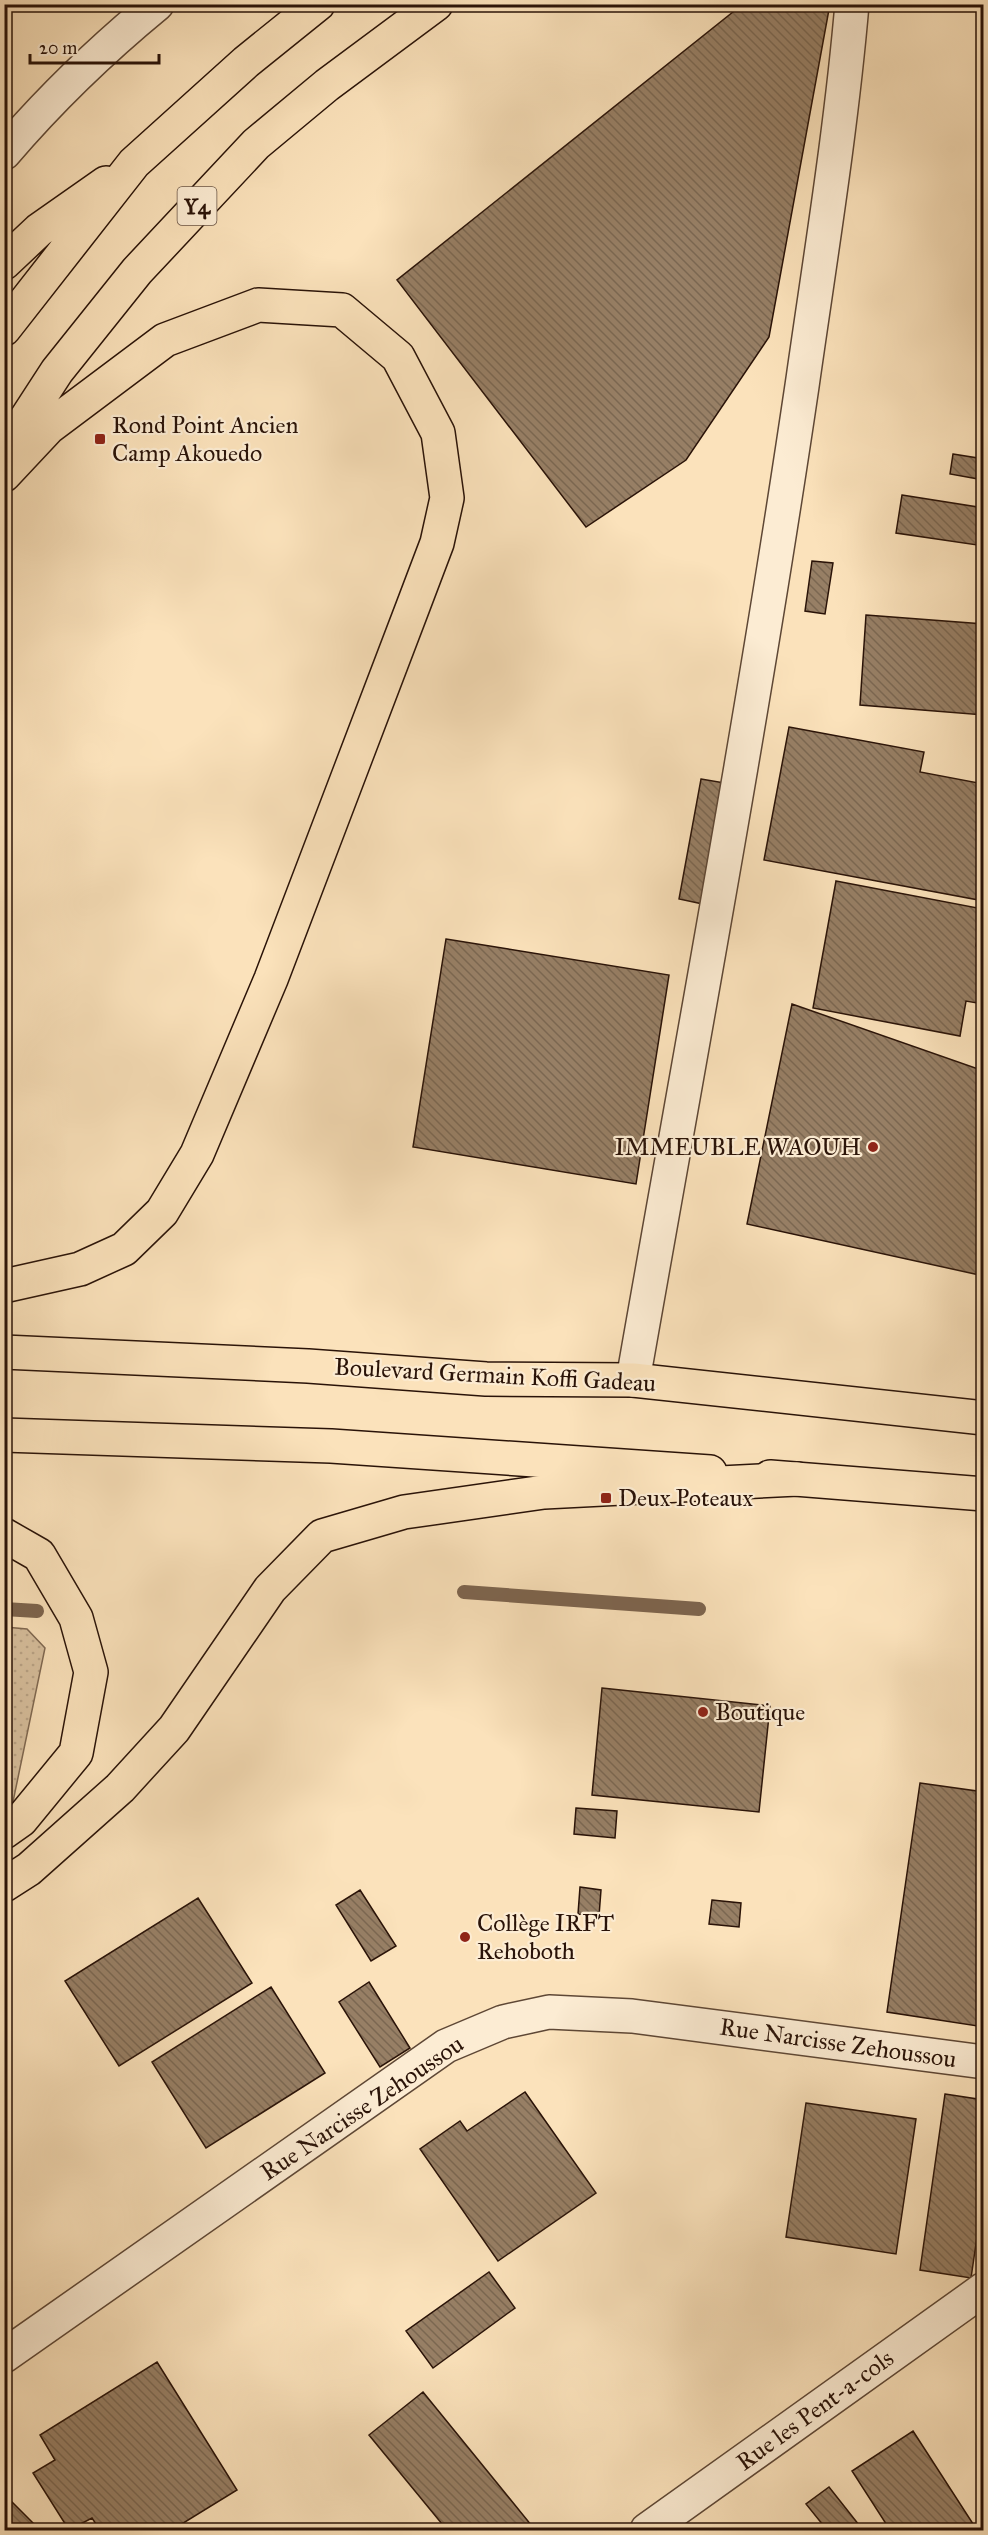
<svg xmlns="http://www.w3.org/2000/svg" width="988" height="2535" font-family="'IM FELL Great Primer',serif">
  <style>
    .grass { fill: url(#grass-dots); stroke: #806952; stroke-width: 1.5 }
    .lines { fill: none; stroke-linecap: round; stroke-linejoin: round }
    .stream { stroke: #7d654f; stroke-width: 14 }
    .building { fill: url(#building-back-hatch); stroke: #2a1308; stroke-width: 1.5 }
    .minor-casing { stroke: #5e4735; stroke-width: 36 }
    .major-casing { stroke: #2a1308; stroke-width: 36 }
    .highway-casing { stroke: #2a1308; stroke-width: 36 }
    .minor { stroke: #fcecd3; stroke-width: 33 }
    .major { stroke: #fbe2bb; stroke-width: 33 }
    .highway { stroke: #fbe2bb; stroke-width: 33 }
    .poi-dot { fill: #8f2418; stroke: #fcecd3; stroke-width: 2 }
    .labels { text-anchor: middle; stroke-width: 4.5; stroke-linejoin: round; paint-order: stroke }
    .shield { fill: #fcecd3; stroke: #695445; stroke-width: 1.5 }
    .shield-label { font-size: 22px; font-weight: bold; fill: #2a1308 }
    .poi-label { font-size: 24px; fill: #2a1308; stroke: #fcecd3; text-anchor: start }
    .street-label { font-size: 24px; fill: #2a1308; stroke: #fcecd3 }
  </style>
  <defs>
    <pattern id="grass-dots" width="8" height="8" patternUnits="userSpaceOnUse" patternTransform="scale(1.5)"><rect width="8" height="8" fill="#d7bf9d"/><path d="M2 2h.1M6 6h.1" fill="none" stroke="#b9a386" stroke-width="1.8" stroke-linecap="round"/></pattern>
    <pattern id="building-back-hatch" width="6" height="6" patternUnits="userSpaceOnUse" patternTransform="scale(1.5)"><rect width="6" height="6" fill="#977f65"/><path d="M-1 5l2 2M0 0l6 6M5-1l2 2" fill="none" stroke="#7b6751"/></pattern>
  </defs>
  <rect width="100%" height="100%" fill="#fbe2bb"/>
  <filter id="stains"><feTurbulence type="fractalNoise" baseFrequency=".00333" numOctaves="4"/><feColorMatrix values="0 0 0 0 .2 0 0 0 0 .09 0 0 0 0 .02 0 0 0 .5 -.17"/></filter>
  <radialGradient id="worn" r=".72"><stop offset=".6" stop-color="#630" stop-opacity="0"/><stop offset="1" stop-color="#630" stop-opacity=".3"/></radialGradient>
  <path class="grass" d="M5,1627L27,1629L45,1648L5,1840Z"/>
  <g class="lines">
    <path class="stream" d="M464,1592L699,1609
      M4,1609L37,1611"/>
  </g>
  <path class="building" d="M743,4H830L769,337L686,460L586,527L397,280Z
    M953,454L984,459V480L950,474Z
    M902,495L984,508V546L896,533Z
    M812,561L833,563L825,614L805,611Z
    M866,615L984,624V715L860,705Z
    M789,727L924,752L920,772L984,784V901L764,860Z
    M701,779L725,783L703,904L679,899Z
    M836,881L983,909L976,946L984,948V1000L983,1004L966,1001L960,1036L813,1008Z
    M446,939L669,975L636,1184L413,1147Z
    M792,1004L984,1071V1276L747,1224Z
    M602,1688L770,1706L759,1812L592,1795Z
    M920,1783L984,1792V2027L887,2012Z
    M576,1808L617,1811L615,1838L574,1834Z
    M580,1887L601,1890L599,1916L578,1914Z
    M360,1890L396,1946L371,1961L336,1905Z
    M198,1898L252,1983L119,2066L65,1981Z
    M712,1900L741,1903L739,1927L709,1924Z
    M369,1982L410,2048L380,2067L339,2002Z
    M271,1987L325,2073L206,2148L152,2062Z
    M525,2092L596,2193L498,2261L420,2149L460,2121L467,2131Z
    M945,2094L984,2100V2189L971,2278L920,2270Z
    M806,2103L916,2119L896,2254L786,2237Z
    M489,2272L515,2308L433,2368L406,2331Z
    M157,2362L237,2490L172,2530H155L152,2525L143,2530H100L92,2518L69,2530L33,2473L55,2460L40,2435Z
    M423,2392L532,2526L526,2530H447L369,2435Z
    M913,2431L977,2530H890L852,2471Z
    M829,2487L863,2530H827L806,2504Z
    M4,2494L40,2530H4Z"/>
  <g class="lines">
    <defs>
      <path id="minor" d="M4,153C51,98 101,50 157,4
        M633,1380C691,1049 753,718 802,386C820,259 841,132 852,4
        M4,2356L446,2046L503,2022L549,2012L632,2016L984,2062
        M647,2530L984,2289"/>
      <path id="major" d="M4,1352L308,1366L486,1379L633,1380L984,1418
        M4,1435L331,1446L710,1472
        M770,1477L984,1494"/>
      <path id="highway" d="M4,263L39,230L106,183
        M4,329L134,163L246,62L318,4
        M5,451L57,371L137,271L256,144L327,85L436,4
        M4,475L49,427L165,340L258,305L342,310L398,357L438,433L447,498L437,543L412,609L271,979L197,1154L162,1212L124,1249L80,1269L4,1286
        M4,1535L39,1555L76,1618L91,1672L76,1753L21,1820L4,1832
        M4,1885L29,1869L120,1788L174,1729L270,1589L322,1536L404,1512L544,1492L797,1479"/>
    </defs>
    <use href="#minor" class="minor-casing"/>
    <use href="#major" class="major-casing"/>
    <use href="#highway" class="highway-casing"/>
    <use href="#minor" class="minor"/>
    <use href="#major" class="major"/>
    <use href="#highway" class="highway"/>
  </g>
  <g class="poi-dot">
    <rect x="94" y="433" width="12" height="12" rx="3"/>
    <circle cx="873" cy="1147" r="6"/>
    <rect x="600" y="1492" width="12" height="12" rx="3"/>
    <circle cx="703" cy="1712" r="6"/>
    <circle cx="465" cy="1937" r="6"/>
  </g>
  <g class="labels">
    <rect class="shield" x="177.5" y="187" width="39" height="38" rx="4.5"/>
    <g class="shield-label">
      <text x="197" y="214">Y4</text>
    </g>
    <g class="poi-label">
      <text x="112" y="433">Rond Point Ancien<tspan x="112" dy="28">Camp Akouedo</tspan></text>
      <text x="861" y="1155" text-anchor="end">IMMEUBLE WAOUH</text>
      <text x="618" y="1506">Deux Poteaux</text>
      <text x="715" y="1720">Boutique</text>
      <text x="477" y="1931">Collège IRFT<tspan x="477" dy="28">Rehoboth</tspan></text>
    </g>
    <g class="street-label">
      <text transform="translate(495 1375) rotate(3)" y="8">Boulevard Germain Koffi Gadeau</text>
      <text transform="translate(838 2043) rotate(8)" y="8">Rue Narcisse Zehoussou</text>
      <text transform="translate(362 2108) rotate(-34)" y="8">Rue Narcisse Zehoussou</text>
      <text transform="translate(815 2410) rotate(-36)" y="8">Rue les Pent-a-cols</text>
    </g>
  </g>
  <rect width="988" height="2535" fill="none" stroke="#fbe2bb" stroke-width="24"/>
  <rect x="6" y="6" width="976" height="2523" fill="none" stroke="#2a1308" stroke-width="3"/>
  <rect x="12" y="12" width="964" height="2511" fill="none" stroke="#2a1308" stroke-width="1.5"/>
  <path d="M30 54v9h129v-9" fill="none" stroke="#2a1308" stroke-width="3"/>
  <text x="39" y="54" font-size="18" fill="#2a1308" stroke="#fcecd3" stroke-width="4.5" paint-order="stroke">20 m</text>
  <rect width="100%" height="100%" filter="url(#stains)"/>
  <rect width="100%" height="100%" fill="url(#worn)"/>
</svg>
